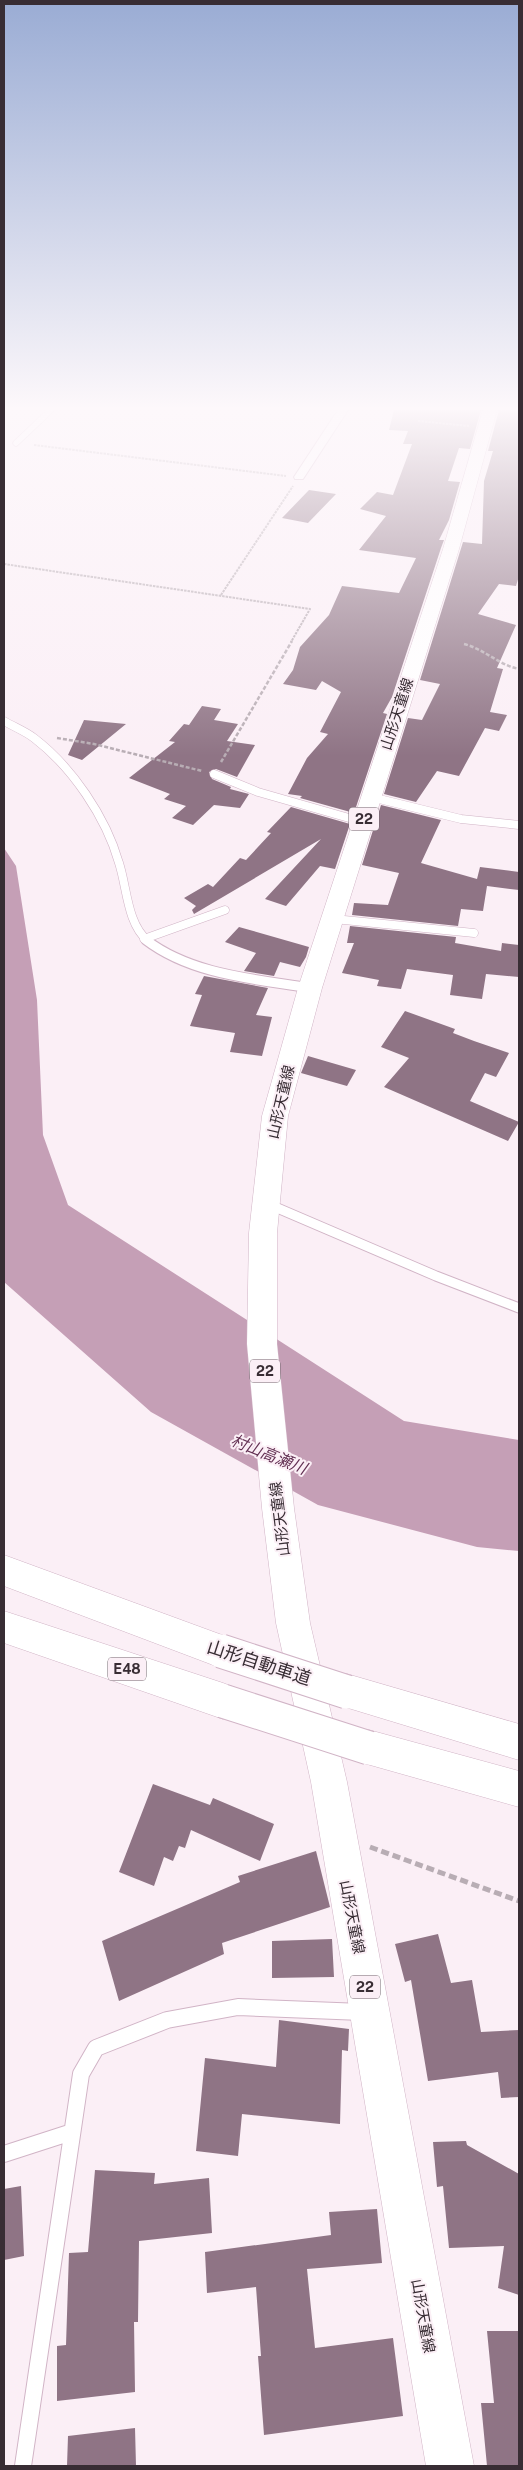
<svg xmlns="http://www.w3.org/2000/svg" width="523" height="2470" font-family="'Public Sans','Noto Sans JP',sans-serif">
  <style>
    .water { fill: #c59fb6 }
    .building { fill: #8f7485 }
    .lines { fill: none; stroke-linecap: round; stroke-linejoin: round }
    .service-far3-casing { stroke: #d1b4c6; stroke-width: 7 }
    .service-far2-casing { stroke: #d1b4c6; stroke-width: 9 }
    .service-far1-casing { stroke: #d1b4c6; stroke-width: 11 }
    .service-casing { stroke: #d1b4c6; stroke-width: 18 }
    .minor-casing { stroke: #d1b4c6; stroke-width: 2 }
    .primary-casing { stroke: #d1b4c6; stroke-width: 1 }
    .motorway-casing { stroke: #d1b4c6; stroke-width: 1 }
    .path-far2 { stroke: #b8adb4; stroke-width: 2; stroke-dasharray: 2.5 1; stroke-linecap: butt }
    .path-far1 { stroke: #b8adb4; stroke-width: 2.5; stroke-dasharray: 4 2; stroke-linecap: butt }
    .path { stroke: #b8adb4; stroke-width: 5; stroke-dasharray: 8 4; stroke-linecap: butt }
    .service-far3 { stroke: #fff; stroke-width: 5.5 }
    .service-far2 { stroke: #fff; stroke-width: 8 }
    .service-far1 { stroke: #fff; stroke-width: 9 }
    .service { stroke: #fff; stroke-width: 16 }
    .minor { fill: #fff; fill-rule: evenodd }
    .primary { fill: #fff; fill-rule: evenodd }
    .motorway { fill: #fff; fill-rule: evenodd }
    .motorway-bridge-casing { stroke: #d1b4c6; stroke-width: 35; stroke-linecap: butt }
    .motorway-bridge { stroke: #fff; stroke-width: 33 }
    .labels { text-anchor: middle; stroke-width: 4; stroke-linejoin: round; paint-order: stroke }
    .shield { fill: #fbeff6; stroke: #72676e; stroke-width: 1 }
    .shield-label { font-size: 14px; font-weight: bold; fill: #382d34 }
    .street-label { font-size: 15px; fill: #382d34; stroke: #fbeff6 }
    .water-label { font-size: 16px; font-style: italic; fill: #633153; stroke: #fbeff6 }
    .near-street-label { font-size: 18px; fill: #382d34; stroke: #fbeff6 }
  </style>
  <rect width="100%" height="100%" fill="#fbeff6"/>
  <path class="water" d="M4,848L16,866L37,1000L43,1135L68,1205L404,1421L519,1440V1551L477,1547L318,1505L151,1412L4,1282Z"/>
  <path class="building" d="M394,410H481L470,449L459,448L448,481L460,482L449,520L439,540H444L441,548L392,697L383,713L387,714L354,813L300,798L302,796L288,794L307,758L328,734L320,732L341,692L322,681L316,690L283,684L293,670L300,647L329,615L342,586L399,593L416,558L359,550L386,516L360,509L377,492L393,495L412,444H403L408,431L389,430Z
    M499,410H519V576L516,586L499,584L478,614L516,625L497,668L503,669L490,712L507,715L499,731L485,728L459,776L437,771L416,802L384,794L408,718L422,720L440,684L420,680L463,542L482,544L484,481L493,451H488Z
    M309,490L336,494L308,523L282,518Z
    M202,706L221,709L214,720L238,724L227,741L255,745L237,777L216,769L209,772L212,779L231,787L230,789L249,794L240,808L214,805L193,825L172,818L186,806L164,799L170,794L129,778L175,742L169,741L184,724L189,725Z
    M84,720L126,724L82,760L68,755Z
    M381,805L441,820L421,863L477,879L480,867L519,872V890L487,886L483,911L461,909L458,926L352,915L354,903L388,905L399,873L362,865Z
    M291,807L350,824L335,869L320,866L286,906L265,899L321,839L194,914L192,910L196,906L184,898L208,884L213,887L240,858L246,860L271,833L267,832Z
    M350,926L456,937L455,943L501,951L502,943L519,945V977L486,974L482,999L450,995L453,975L407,969L401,989L377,986L379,980L342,973L354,943H347Z
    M239,927L309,947L306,957L300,967L280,962L274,976L244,971L256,953L225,942Z
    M204,976L268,988L256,1015L272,1017L262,1056L230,1052L235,1033L190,1026L202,995L195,994Z
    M405,1011L455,1029L453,1033L474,1041L509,1053L496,1077L485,1073L470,1101L519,1122L508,1141L384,1087L409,1058L381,1047Z
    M308,1056L356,1070L347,1086L301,1073Z
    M153,1784L210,1805L213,1798L274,1824L260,1861L191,1830L185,1848L179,1846L173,1861L164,1857L154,1886L119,1872Z
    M316,1851L330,1907L222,1943L224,1954L119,2001L102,1941L240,1882L238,1876Z
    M438,1934L451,1983L472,1980L481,2032L519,2030V2097L501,2098L498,2072L428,2081L411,1980L405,1982L395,1944Z
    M332,1939L334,1977L272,1978V1941Z
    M279,2020L349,2029L348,2051L342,2050L340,2124L242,2114L238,2156L196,2151L205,2058L276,2067Z
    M466,2141L467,2145L519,2174V2295L498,2288L504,2246L449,2248L443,2186L437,2187L433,2142Z
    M95,2170L155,2173L154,2184L209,2178L212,2233L139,2241L138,2322H134L135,2392L57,2401V2346L66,2345L69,2253L88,2252Z
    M21,2186L24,2256L4,2260V2189Z
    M377,2209L382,2263L307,2269L315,2348L393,2338L403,2416L264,2435L258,2356H261L256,2287L207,2293L205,2252L331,2235L329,2212Z
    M487,2331H519V2465L487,2466L481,2403H494Z
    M135,2428L136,2466H67L68,2436Z"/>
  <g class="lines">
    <defs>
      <path id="service-far3" d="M16,443L51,410"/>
      <path id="service-far2" d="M4,721C14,727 25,731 34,738C72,767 106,817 119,863C127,887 127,924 148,941
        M214,774L258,792L363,822
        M371,797L461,819L519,825
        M334,919L474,933
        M144,939L225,910"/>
      <path id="service-far1" d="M146,940C192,975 255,979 310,988
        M268,1204L436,1276L519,1308"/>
      <path id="service" d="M4,2154L72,2132
        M23,2466L81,2074L96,2048L167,2020L238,2007L362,2012"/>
      <path id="minor" d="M338,410H348L303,479H295L294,477Z"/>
      <path id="primary" d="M483,410H497L459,549L322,988L288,1116L277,1233V1344L294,1508L310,1623L347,1782L474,2466H426L311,1782L276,1623L262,1508L247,1344L249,1233L262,1116L298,988L443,549Z"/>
      <path id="motorway" d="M4,1555L233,1639L238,1651L233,1663L221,1668L4,1586Z
        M4,1611L223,1683L236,1688L241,1701L236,1714L223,1719L4,1643Z
        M347,1674L519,1724V1760L335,1704L329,1692L335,1680Z
        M369,1730L519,1771V1807L356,1761L351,1748L356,1735Z"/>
    </defs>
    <use href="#service-far3" class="service-far3-casing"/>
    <use href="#service-far2" class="service-far2-casing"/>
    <use href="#service-far1" class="service-far1-casing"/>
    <use href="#service" class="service-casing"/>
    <use href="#minor" class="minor-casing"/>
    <use href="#primary" class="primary-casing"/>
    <use href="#motorway" class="motorway-casing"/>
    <path class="path-far2" d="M418,421L469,426
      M34,445L286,476
      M4,564L310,609L291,642
      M221,595L293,486"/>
    <path class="path-far1" d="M464,644C484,649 499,665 519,669
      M57,738L94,744L202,771
      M221,762L292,641"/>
    <path class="path" d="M370,1847L519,1901"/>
    <use href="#service-far3" class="service-far3"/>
    <use href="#service-far2" class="service-far2"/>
    <use href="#service-far1" class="service-far1"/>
    <use href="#service" class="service"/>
    <use href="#minor" class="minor"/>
    <use href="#primary" class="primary"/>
    <use href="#motorway" class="motorway"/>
    <defs>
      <path id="motorway-bridge" d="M221,1651L347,1692
        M223,1701L369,1748"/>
    </defs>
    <use href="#motorway-bridge" class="motorway-bridge-casing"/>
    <use href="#motorway-bridge" class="motorway-bridge"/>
  </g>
  <linearGradient id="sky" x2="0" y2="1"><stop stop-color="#9aacd4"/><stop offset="0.54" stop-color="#fdf8fb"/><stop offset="1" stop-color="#fdf8fb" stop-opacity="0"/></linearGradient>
  <rect width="523" height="756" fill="url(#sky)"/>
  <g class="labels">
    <g class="shield">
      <rect x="349" y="807.5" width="30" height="23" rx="4"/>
      <rect x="250" y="1359.5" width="30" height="23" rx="4"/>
      <rect x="108" y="1657.5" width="38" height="23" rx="4"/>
      <rect x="350" y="1975.5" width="30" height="23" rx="4"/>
    </g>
    <g class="shield-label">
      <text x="364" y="824">22</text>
      <text x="265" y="1376">22</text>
      <text x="127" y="1674">E48</text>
      <text x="365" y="1992">22</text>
    </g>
    <g class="street-label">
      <text transform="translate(397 714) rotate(-72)" y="5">山形天童線</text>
      <text transform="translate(281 1102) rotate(-77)" y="5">山形天童線</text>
      <text transform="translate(280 1519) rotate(-97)" y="5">山形天童線</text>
      <text transform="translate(352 1917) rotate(79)" y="5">山形天童線</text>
      <text transform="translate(423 2316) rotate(80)" y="5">山形天童線</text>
    </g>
    <g class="water-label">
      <text transform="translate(269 1454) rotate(22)" y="6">村山高瀬川</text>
    </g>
    <g class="near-street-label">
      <text transform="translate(259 1663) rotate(18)" y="6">山形自動車道</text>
    </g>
  </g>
  <rect width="523" height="2470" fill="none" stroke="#382d34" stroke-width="10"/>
</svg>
